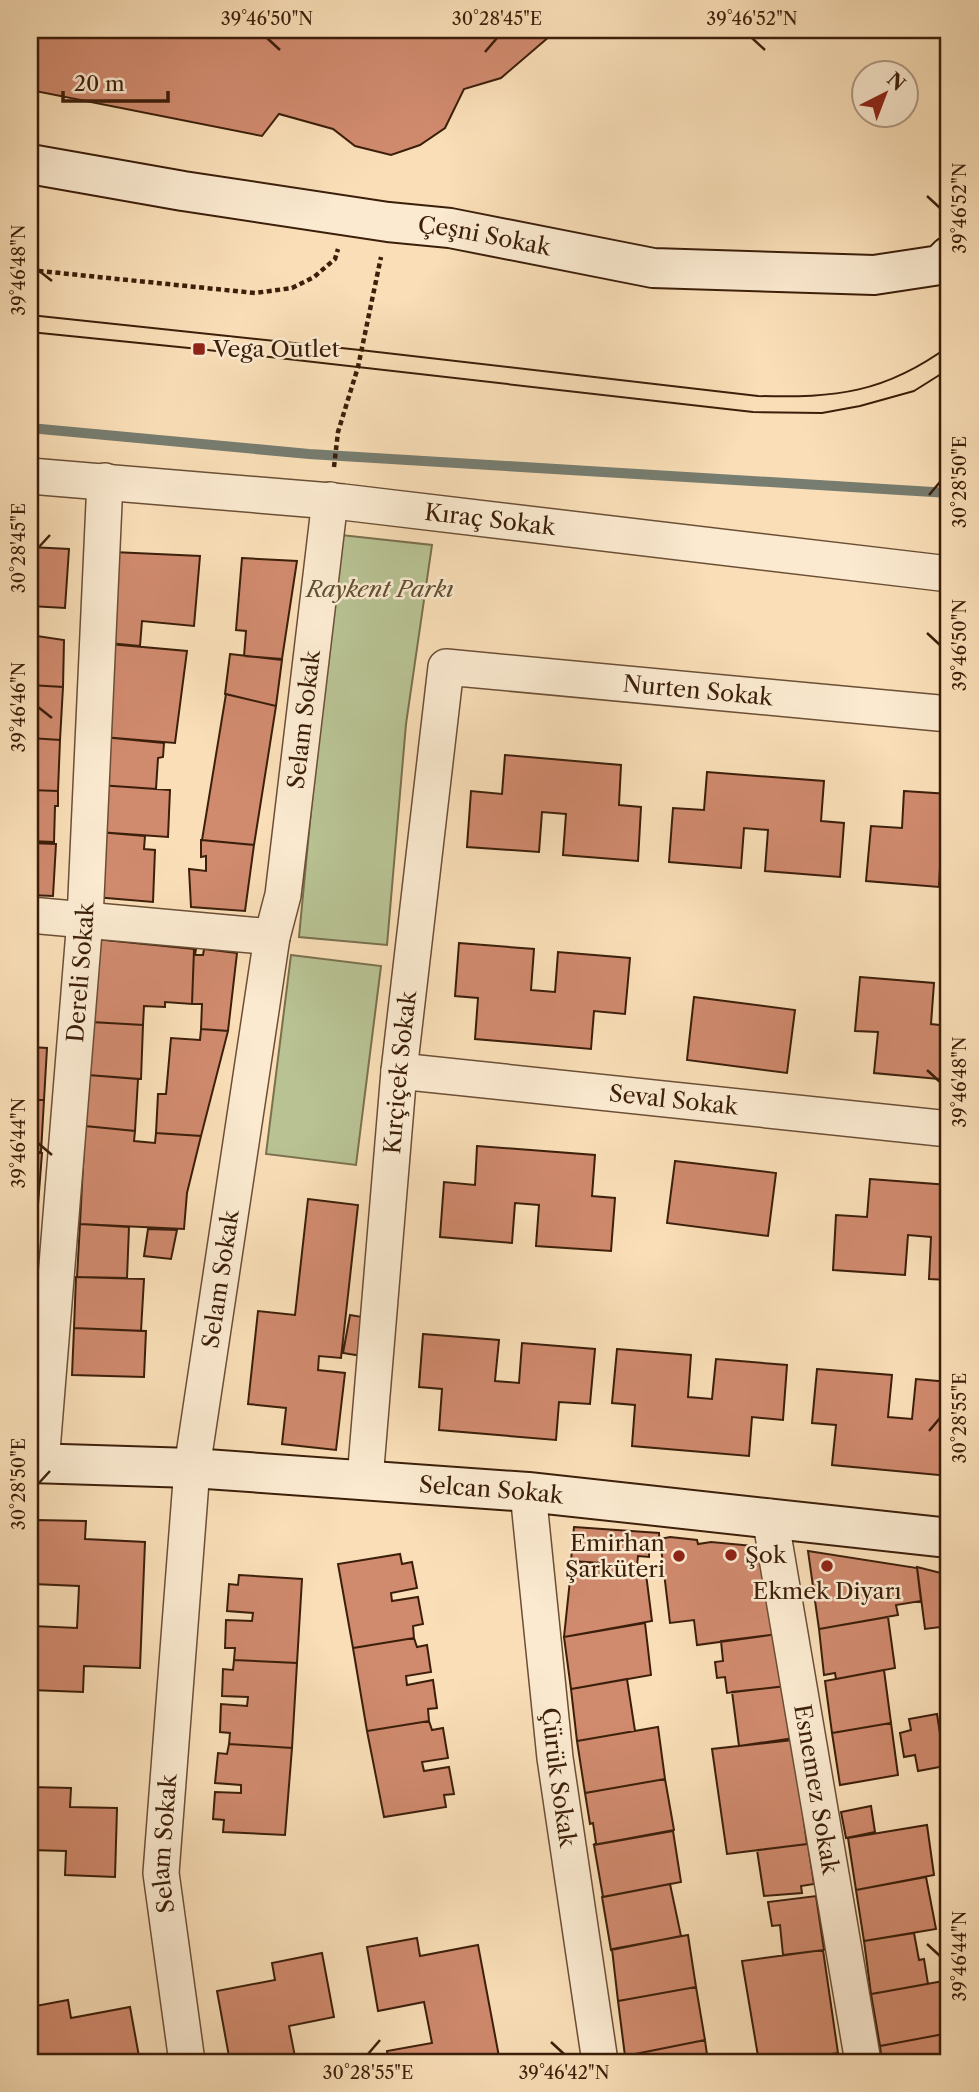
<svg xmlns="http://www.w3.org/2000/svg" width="979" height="2092" font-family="'Libre Caslon Text',serif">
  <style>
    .green { fill: #b8c293; stroke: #7a704e; stroke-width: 2 }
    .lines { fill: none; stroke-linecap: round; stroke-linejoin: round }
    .stream { stroke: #777d70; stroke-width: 10 }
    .building { fill: #d08a6e; stroke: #3c1f0a; stroke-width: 2 }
    .street-casing { stroke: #6b4f35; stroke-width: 38 }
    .secondary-casing { stroke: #3c1f0a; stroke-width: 42 }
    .path { stroke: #3c1f0a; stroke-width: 4.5; stroke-dasharray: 5 3.5; stroke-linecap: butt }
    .street { stroke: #fbead0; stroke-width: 35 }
    .secondary { stroke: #fbead0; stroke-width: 38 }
    .tram { stroke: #3c1f0a; stroke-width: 2 }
    .ticks { fill: none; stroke: #3c1f0a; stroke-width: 2.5 }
    .poi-dot { fill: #8f2418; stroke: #fbead0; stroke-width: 2.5 }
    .labels { text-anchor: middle; stroke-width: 5; stroke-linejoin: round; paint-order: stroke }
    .street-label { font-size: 23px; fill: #3c1f0a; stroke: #fbead0 }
    .poi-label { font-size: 23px; fill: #3c1f0a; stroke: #fbead0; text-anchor: start }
    .park-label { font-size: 23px; font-style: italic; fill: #615033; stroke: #fbead0 }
    .neatline { fill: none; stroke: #3c1f0a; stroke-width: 2.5 }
    .ticks-label { font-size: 18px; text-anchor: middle; fill: #3c1f0a }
  </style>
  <rect width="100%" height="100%" fill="#f9deb7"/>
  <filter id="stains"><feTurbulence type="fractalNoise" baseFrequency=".00286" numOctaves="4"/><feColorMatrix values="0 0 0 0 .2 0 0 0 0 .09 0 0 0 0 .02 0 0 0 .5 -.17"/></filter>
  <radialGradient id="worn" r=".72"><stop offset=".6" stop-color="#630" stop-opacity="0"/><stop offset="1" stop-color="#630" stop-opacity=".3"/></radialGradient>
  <path class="green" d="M341,535L432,545L406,724L387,945L299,937L320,716Z
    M291,955L381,966L356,1165L266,1154Z"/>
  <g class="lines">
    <path class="stream" d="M30,428L309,454L949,493"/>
  </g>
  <path class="building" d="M30,30H557L501,78L464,89L445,128L420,145L391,155L355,146L333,129L279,114L262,136L30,90Z
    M30,547L69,549L65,608L30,606Z
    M113,552L200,556L194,626L142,621L140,646L108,643Z
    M242,558L297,561L282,659L244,656L246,631L236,630Z
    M30,635L64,640L63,687L30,685Z
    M109,644L187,651L175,743L103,737Z
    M230,654L282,660L276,706L225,694Z
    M30,685L63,687L60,740L30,738Z
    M226,694L276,706L254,845L202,840Z
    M103,737L164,743L163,757L158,758L156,789L99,785Z
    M30,738L60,740L58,791L30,790Z
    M505,755L621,765L619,805L641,807L638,861L563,855L566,814L542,812L539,852L467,847L471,791L502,794Z
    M707,772L824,781L821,821L844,823L840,877L765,871L768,830L744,828L741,868L669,862L673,808L704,810Z
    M99,785L170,790L168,837L98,832Z
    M30,790L58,791V806H55L54,842L30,841Z
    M904,791L949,794V847H941L939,887L866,881L871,826L902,828Z
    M98,832L145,836L144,849L155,850L153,902L95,897Z
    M201,840L254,845L245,911L191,907L189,869L206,871V856L201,857Z
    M30,843L56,844L53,896L30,895Z
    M95,939L194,949L192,1004L165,1002V1007L144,1006L143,1025L91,1022Z
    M459,943L534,949L531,990L555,992L558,952L630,958L625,1014L594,1011L591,1049L475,1039L478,998L455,996Z
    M194,949H196L195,955H203L204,949L237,953L228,1031L201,1029L202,1004H192Z
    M860,977L934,983L931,1024L949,1026V1080L874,1073L878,1032L855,1031Z
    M694,997L795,1010L787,1073L687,1060Z
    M91,1022L143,1025L141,1079L88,1075Z
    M201,1029L228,1031L201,1136L156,1133L158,1094H166L171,1038L200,1040Z
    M30,1047L47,1048L44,1100H30Z
    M88,1075L138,1079L135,1131L85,1126Z
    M30,1100H44L41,1152H30Z
    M85,1126L135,1131L134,1141L155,1143L156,1133L201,1136L187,1193L184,1229L80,1224Z
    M477,1146L595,1155L592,1196L615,1198L611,1251L536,1246L539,1205L515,1203L512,1243L440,1237L444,1182L475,1185Z
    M30,1153H42L38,1205L30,1204Z
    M675,1161L776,1173L768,1236L667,1223Z
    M870,1179L949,1185V1280L929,1279L931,1237L908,1235L905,1275L833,1270L836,1215L867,1217Z
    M308,1199L358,1205L341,1358L319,1356L318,1370L345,1373L336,1450L282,1444L286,1408L248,1404L258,1311L295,1315Z
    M30,1204L38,1205L35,1258H30Z
    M80,1224L129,1227L127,1278L77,1277Z
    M148,1229L177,1230L171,1259L144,1256Z
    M30,1258H35L33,1309H30Z
    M76,1277L144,1279L141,1331L74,1328Z
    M30,1309H34L31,1364H30Z
    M350,1315L368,1318L362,1356L343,1353Z
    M74,1328L146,1331L144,1377L72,1375Z
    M423,1334L499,1340L495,1381L519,1383L522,1343L595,1349L590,1404L559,1402L556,1440L439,1430L442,1389L419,1387Z
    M617,1349L691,1355L688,1397L712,1399L716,1359L787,1365L783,1420L752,1417L749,1456L632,1446L635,1405L612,1403Z
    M817,1369L892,1375L888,1417L912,1419L916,1379L949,1382V1476L832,1465L836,1425L812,1423Z
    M35,1520L86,1521L85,1539L145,1542L140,1668L84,1666L83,1692L31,1690L33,1626L77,1628L79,1586L33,1584Z
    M574,1527L659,1533L660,1552L649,1551V1557L638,1556L637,1566L571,1561Z
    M670,1537L697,1540L698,1544L711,1542L765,1547L778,1634L697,1645L694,1620L670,1623L660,1539Z
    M808,1551L917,1568L921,1601L896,1605L898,1615L819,1629Z
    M400,1554L402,1564L412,1562L417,1588L391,1593L392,1601L418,1597L423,1624L413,1626L414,1638L353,1648L338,1564Z
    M572,1561L645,1566L652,1621L564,1637Z
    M917,1567L949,1575V1642H945L940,1627L925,1629Z
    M239,1575L302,1579L297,1663L234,1660L235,1648H225L226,1620L252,1621L253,1613L227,1611L229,1584L238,1585Z
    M888,1617L895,1668L836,1679L835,1673L824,1675L819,1629Z
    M645,1623L651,1675L571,1689L564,1637Z
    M778,1634L786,1686L727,1693L725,1677L717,1678L715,1662L723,1661L721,1641Z
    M414,1638L417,1647L427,1645L431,1672L406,1676L407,1685L433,1680L437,1708L428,1709L429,1721L367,1731L353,1648Z
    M234,1660L297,1663L292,1748L229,1744L230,1733L220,1732L221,1704L247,1706L248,1697L222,1696L223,1669L233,1670Z
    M884,1670L891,1723L832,1733L825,1681Z
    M627,1679L635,1731L577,1741L571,1689Z
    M787,1686L794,1738L739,1746L732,1692Z
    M937,1714L945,1766L918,1771L915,1755L904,1757L900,1733L911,1730L909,1719Z
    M429,1721L432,1730L443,1728L448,1758L422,1762L424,1771L449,1767L454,1794L444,1795L446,1807L384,1817L367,1731Z
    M891,1723L898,1775L840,1785L832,1733Z
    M658,1727L665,1779L585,1793L577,1741Z
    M793,1740L807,1844L727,1854L712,1749Z
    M229,1744L292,1748L285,1835L223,1832L224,1820L213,1819L215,1792L241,1793V1785L215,1783L218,1753L227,1754Z
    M949,1748V1801L942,1749Z
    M665,1779L674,1830L593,1845L596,1843L593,1823L590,1824L585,1793Z
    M30,1787L71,1788L70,1807L117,1808L115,1877L65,1875L66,1851L30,1850Z
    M871,1806L875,1832L846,1838L841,1812Z
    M927,1825L934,1875L856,1890L848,1838Z
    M673,1831L681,1882L603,1897L594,1845Z
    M808,1844L814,1884L801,1886L802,1893L764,1896L757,1850Z
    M926,1877L936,1929L864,1941L856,1890Z
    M670,1884L681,1936L611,1950L602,1897Z
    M816,1896L824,1950L783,1955L780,1925L772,1926L768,1902Z
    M914,1933L919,1960L924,1959L928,1984L871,1994L864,1941Z
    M688,1935L696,1987L618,2001L612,1949Z
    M417,1938L420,1956L478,1945L500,2062H389L387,2051L432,2043L424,2002L378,2011L367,1947Z
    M823,1950L838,2053L776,2062H759L742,1961Z
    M322,1953L334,2017L289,2026L296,2062H230L217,1991L275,1980L272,1963Z
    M949,1980V2033L880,2046L871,1994Z
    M696,1987L705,2040L625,2056L618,2001Z
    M68,2000L71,2018L130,2007L140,2062H30V2007Z
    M949,2033V2062H882L880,2046Z
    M705,2040L708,2062H626L625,2056Z
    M839,2054L840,2062H784V2061Z"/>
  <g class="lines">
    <defs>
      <g id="street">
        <path id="s1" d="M30,476L343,502L949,574"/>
        <path d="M30,915L272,937"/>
        <path id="s2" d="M399,1071L949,1129"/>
        <path id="s3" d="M41,1463L85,919L105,481"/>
        <path id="s4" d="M365,1479L399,1071L446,667L949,714"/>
        <path id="s5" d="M528,1492L555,1758L600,2062"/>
        <path id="s6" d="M770,1517L863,2062"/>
        <path id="s7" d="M187,2062L161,1873L192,1468L272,937L283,895L330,500"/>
      </g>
      <g id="secondary">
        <path id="s8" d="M30,164L183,191L388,222L450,228L653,268L874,275L940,265L949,256"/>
        <path id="s9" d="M30,1463L192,1468L528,1492L949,1538"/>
      </g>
    </defs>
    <use href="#street" class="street-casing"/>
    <use href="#secondary" class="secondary-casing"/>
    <path class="path" d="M30,270L255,293L292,288L314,277L335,259L338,249
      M334,467L338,432L358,367L381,257"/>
    <use href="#street" class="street"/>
    <use href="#secondary" class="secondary"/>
    <path class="tram" d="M30,315L360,350L758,396C836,398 885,393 949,346
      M30,332L199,349L753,412L822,413L860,406L914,391L949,369"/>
  </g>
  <path class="ticks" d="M267,38L280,50M752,38L765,50M485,52L497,38M927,196L940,208M38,270L52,281M929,495L940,482M38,548L50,535M927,633L940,645M38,707L52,718M927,1070L940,1082M38,1143L52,1155M929,1431L940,1418M38,1484L50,1471M927,1944L940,1956M551,2042L564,2054M368,2054L380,2040"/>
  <g class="poi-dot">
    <rect x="192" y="342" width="14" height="14" rx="3.5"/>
    <circle cx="731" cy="1555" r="7"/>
    <circle cx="679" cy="1556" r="7"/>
    <circle cx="827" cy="1566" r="7"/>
  </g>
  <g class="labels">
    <g class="street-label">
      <text dy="8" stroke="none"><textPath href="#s8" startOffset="460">Çeşni Sokak</textPath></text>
      <text dy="8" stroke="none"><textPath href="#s1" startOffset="462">Kıraç Sokak</textPath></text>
      <text dy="8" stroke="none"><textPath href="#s4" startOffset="1069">Nurten Sokak</textPath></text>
      <text dy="8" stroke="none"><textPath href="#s7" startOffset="1354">Selam Sokak</textPath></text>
      <text dy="8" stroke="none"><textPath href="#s3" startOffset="492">Dereli Sokak</textPath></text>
      <text dy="8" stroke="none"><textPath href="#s4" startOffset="408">Kırçiçek Sokak</textPath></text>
      <text dy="8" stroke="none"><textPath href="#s2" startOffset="276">Seval Sokak</textPath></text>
      <text dy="8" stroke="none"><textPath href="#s7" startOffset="788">Selam Sokak</textPath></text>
      <text dy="8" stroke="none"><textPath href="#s9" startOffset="462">Selcan Sokak</textPath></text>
      <text dy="8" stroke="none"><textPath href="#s5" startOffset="287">Çürük Sokak</textPath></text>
      <text dy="8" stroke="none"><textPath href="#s6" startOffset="276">Esnemez Sokak</textPath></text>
      <text dy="8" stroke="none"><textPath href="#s7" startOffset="220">Selam Sokak</textPath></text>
    </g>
    <g class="poi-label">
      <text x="213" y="357">Vega Outlet</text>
      <text x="665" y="1551" text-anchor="end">Emirhan<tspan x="665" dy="26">Şarküteri</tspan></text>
      <text x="745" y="1563">Şok</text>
      <text x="827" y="1599" text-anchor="middle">Ekmek Diyarı</text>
    </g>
    <g class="park-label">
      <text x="380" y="597">Raykent Parkı</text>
    </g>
  </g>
  <rect width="979" height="2092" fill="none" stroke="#f9deb7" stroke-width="77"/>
  <g transform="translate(885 94) rotate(42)"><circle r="33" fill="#fbead0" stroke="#af9981" stroke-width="2"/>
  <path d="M0-5L12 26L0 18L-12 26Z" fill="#8f2418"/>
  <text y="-10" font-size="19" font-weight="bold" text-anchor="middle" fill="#3c1f0a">N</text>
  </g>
  <path d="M63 91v10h105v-10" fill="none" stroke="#3c1f0a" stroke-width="3.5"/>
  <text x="74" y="91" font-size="21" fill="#3c1f0a" stroke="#fbead0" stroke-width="5" paint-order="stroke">20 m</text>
  <rect x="38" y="38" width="902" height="2016" class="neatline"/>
  <g class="ticks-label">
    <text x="267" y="25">39°46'50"N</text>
    <text x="497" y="25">30°28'45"E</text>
    <text x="752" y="25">39°46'52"N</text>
    <text transform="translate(960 208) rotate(-90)" y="6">39°46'52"N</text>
    <text transform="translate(19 270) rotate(-90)" y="6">39°46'48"N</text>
    <text transform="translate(960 482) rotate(-90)" y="6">30°28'50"E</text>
    <text transform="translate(19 548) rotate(-90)" y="6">30°28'45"E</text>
    <text transform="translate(960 645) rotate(-90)" y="6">39°46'50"N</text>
    <text transform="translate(19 707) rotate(-90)" y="6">39°46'46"N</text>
    <text transform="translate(960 1082) rotate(-90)" y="6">39°46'48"N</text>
    <text transform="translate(19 1143) rotate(-90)" y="6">39°46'44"N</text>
    <text transform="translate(960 1418) rotate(-90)" y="6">30°28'55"E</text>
    <text transform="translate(19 1484) rotate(-90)" y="6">30°28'50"E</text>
    <text transform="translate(960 1956) rotate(-90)" y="6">39°46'44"N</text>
    <text x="368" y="2079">30°28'55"E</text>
    <text x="564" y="2079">39°46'42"N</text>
  </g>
  <rect width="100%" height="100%" filter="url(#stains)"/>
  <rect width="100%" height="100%" fill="url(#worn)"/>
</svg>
